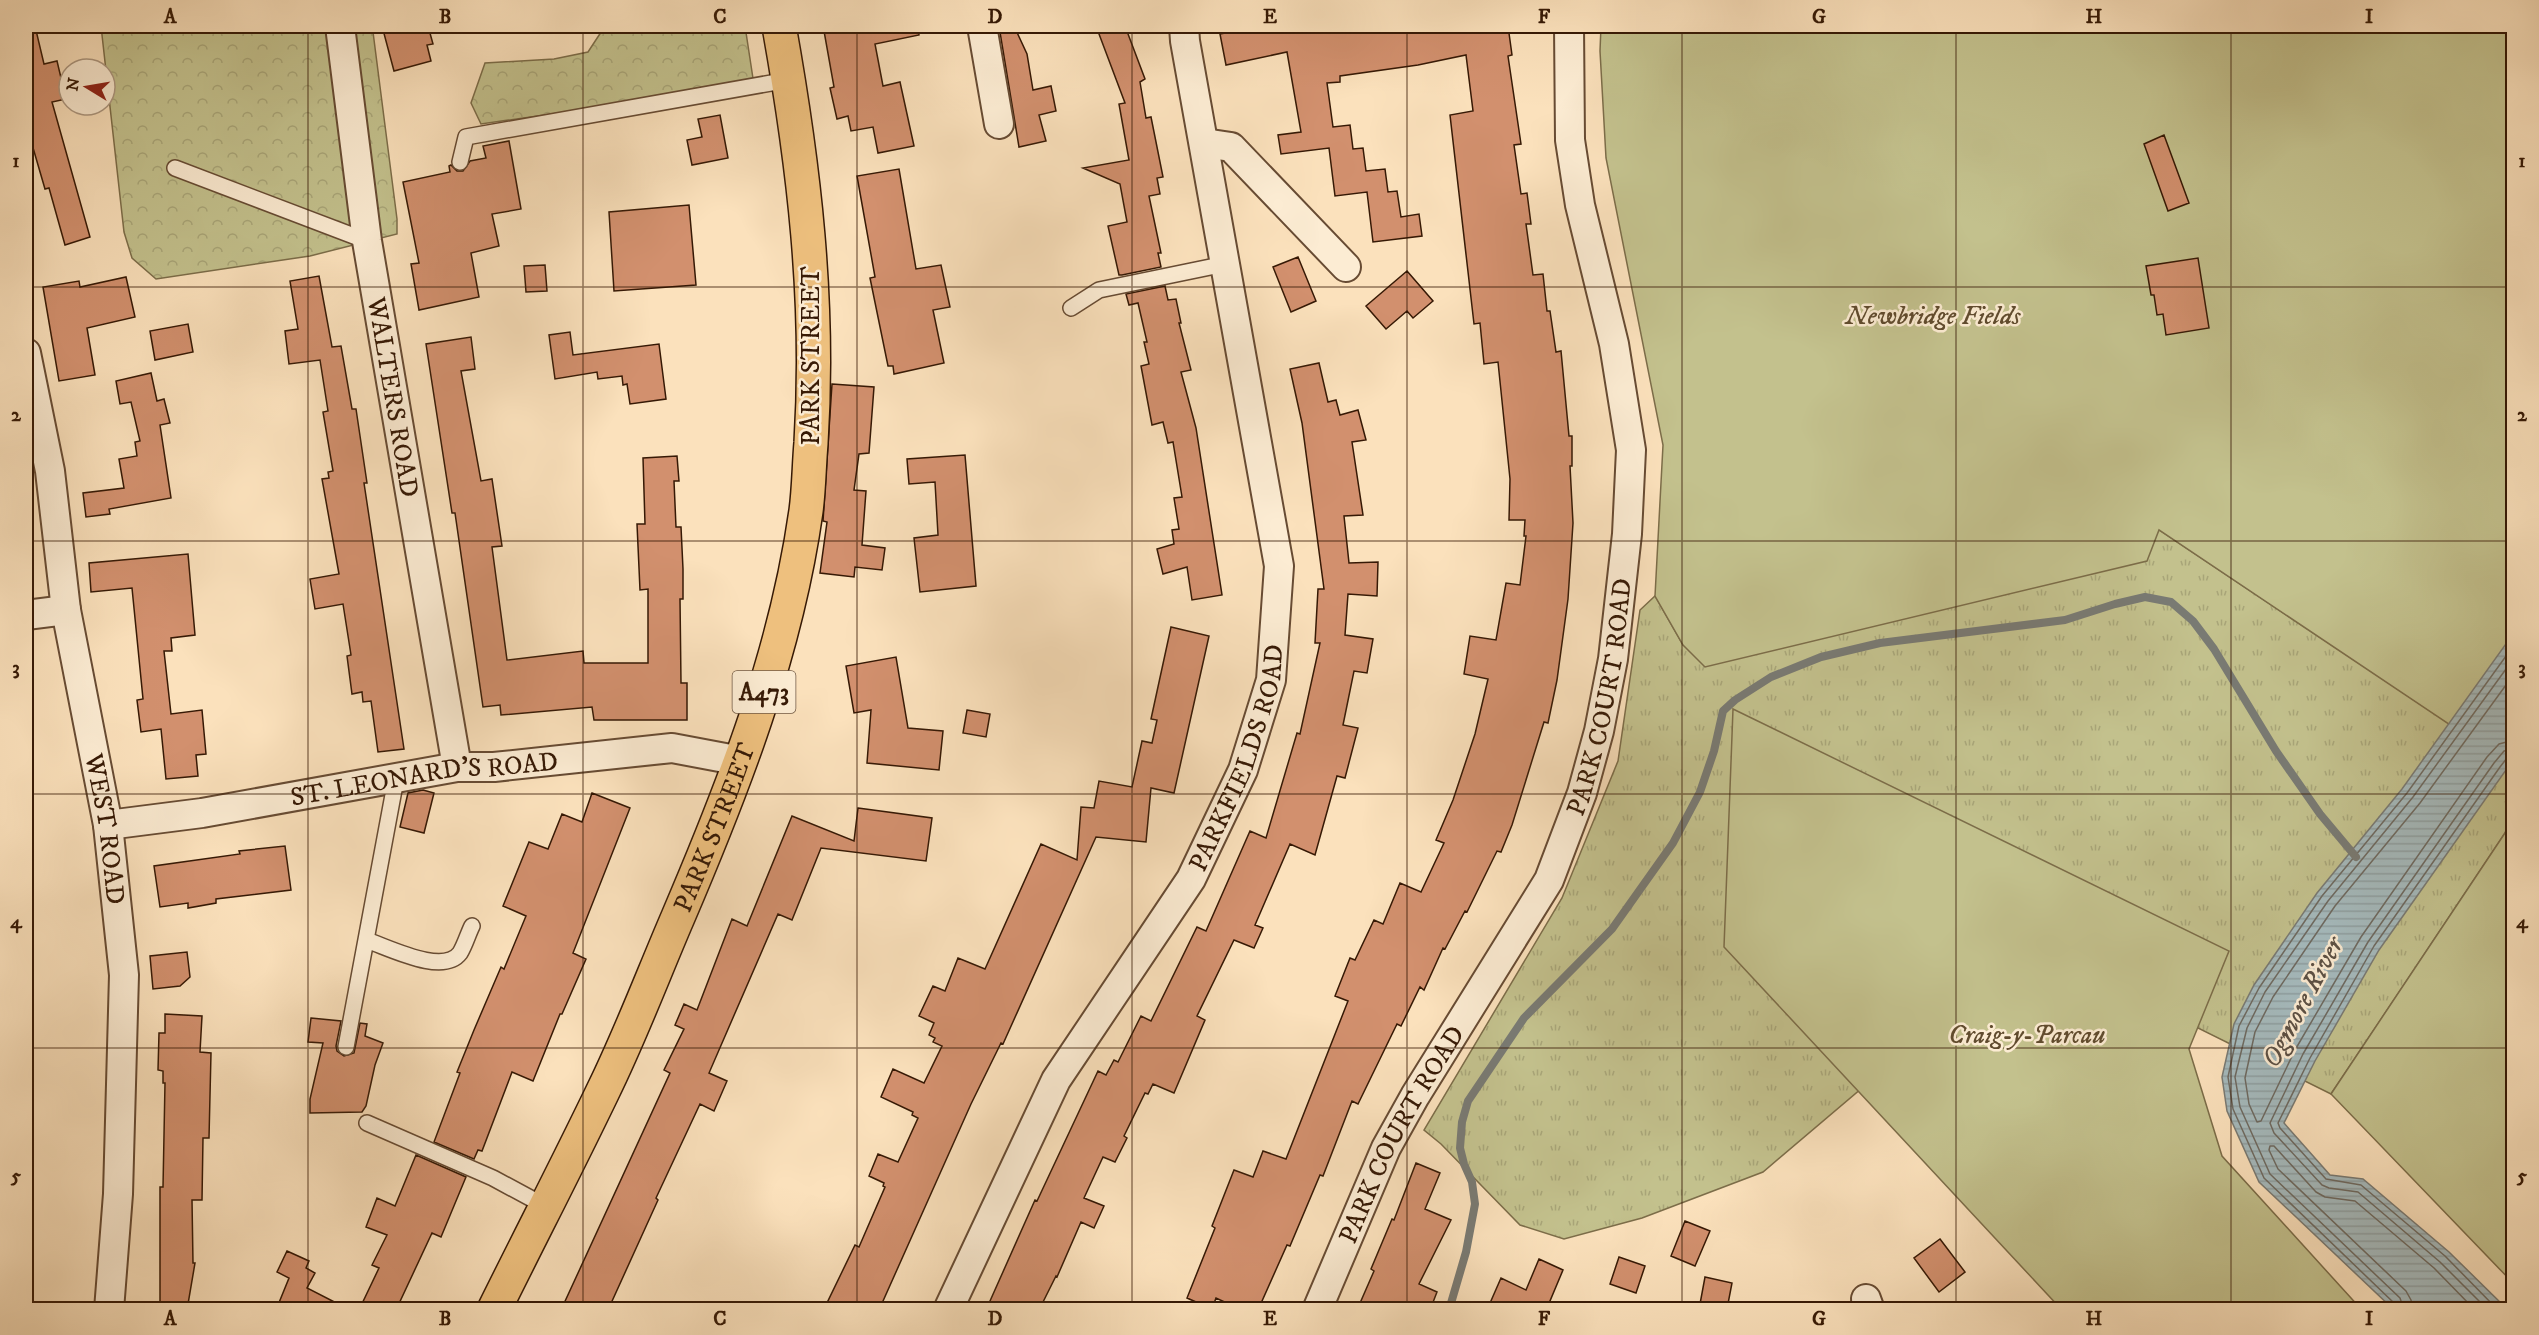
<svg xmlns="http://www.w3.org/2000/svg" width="2539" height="1335" font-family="'IM FELL DW Pica',serif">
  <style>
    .grass { fill: url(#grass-tufts); stroke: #7c6d49; stroke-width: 1.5 }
    .forest { fill: url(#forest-crowns); stroke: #7c6d49; stroke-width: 1.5 }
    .park { fill: #c3c18d; stroke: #7c6d49; stroke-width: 1.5 }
    .water { fill: url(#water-rules); stroke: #797a73; stroke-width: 1.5 }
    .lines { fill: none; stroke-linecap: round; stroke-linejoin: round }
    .shore { stroke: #6e6a61; stroke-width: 1.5 }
    .stream { stroke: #797a73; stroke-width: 8 }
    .building { fill: #d2906e; stroke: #361905; stroke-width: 1.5 }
    .service-casing { stroke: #674b33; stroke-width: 18 }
    .minor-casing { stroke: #674b33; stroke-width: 32 }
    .primary-casing { stroke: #361905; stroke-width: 36 }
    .service { stroke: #fcecd3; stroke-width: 15 }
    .minor { stroke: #fcecd3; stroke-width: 28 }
    .primary { stroke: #eec07e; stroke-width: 33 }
    .grid { fill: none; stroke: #361905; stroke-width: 1.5; stroke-opacity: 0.55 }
    .labels { text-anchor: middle; stroke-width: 5; stroke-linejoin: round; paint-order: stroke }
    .shield { fill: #fcecd3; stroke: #715843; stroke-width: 1.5 }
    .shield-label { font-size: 24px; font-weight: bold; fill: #361905 }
    .park-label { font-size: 26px; font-style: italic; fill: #604b2e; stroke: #fcecd3 }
    .street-label { font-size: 26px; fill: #361905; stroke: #fcecd3 }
    .water-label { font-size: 27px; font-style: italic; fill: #5d5145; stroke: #fcecd3 }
    .neatline { fill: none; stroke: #361905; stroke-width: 2 }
    .grid-label { font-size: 20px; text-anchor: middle; font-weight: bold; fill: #361905 }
  </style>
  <defs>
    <pattern id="grass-tufts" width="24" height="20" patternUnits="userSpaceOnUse" patternTransform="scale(1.5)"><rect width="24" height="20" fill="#c3c18d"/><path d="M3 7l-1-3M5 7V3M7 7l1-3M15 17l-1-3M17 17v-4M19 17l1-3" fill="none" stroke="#a8a578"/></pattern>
    <pattern id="forest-crowns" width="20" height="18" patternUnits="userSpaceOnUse" patternTransform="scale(1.5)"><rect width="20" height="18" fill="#c3c18d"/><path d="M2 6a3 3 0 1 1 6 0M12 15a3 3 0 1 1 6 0" fill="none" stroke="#a8a578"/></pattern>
    <pattern id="water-rules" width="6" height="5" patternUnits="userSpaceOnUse" patternTransform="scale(1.5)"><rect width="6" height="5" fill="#a5babd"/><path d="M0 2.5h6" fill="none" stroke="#8f9fa1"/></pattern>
  </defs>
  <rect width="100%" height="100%" fill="#fbe1bc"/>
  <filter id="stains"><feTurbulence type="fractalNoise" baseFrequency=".00333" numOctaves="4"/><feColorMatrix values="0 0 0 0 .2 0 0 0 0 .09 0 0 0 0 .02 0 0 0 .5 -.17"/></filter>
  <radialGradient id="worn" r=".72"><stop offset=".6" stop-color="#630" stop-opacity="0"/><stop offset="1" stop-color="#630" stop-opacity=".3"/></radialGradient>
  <path class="grass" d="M2159,530L2513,766V821L2331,1094L2178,1018L1914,1044L1763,1172L1642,1218L1564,1239L1520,1225L1441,1144L1424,1130L1562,898L1618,761L1640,610L1655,596L1683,645Z"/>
  <path class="forest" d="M101,26H276L299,33L327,26H367L373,32L397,219V234L310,256L156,279L132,258L124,232Z
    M605,26H745L754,85L481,124L471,103L485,63L554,59L588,52Z"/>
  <path class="park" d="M1601,26H2513V767L2159,530L2147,561L1705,667L1683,645L1655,596L1663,445L1606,158L1600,51Z
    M1733,709L2229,951L2189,1049L2222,1156L2361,1309H2061L1724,947Z
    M2513,821V1283L2331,1094Z"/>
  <path class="water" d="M2513,634V760L2379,950L2315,1061L2284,1123L2330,1175L2363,1179L2449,1252L2507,1309H2393L2259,1182L2227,1111L2222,1077L2234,1024L2254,985L2317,893L2402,789Z"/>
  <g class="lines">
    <path class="shore" d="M2514,674L2420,803L2335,906L2273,997L2255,1032L2245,1078L2249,1104L2257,1122L2261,1121L2295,1050L2361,937L2487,757L2499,744L2514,740
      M2396,1310L2394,1303L2264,1178L2233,1109L2228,1077L2239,1026L2259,988L2322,896L2407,793L2514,645
      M2404,1310L2400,1298L2270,1174L2240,1107L2235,1077L2247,1028L2265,992L2328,901L2413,797L2514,658
      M2413,1310L2411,1300L2406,1291L2278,1169L2269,1150L2270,1146H2274L2316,1192L2325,1197L2355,1201L2434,1268L2475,1310
      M2488,1310L2440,1262L2358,1192L2329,1188L2322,1185L2274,1133L2270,1123L2303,1054L2368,942L2494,763L2504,751L2514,749
      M2498,1310L2445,1256L2361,1185L2326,1179L2280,1128L2278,1123L2310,1058L2374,946L2500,767L2507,758L2514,757"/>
    <path class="stream" d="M1449,1310L1466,1252L1475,1204L1472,1182L1464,1164L1460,1148L1462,1122L1468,1101L1524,1018L1612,929L1673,843L1700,792L1714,751L1723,711L1735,700L1771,677L1821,657L1880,643L2065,620L2115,604L2145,597L2171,602L2193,621L2214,649L2276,751L2320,814L2356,857"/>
  </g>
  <path class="building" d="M26,26H35L44,64L57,61L66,99L52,102L90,237L65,245L49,188L45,189L29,134L33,133L26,103Z
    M382,26H428L433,44L427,45L431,61L394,71Z
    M851,26H918L919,35L875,44L883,86L900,82L914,146L878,153L873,127L851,131L848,116L837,119L830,88L834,87L824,31Z
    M999,26H1014L1027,54L1033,90L1051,86L1056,111L1039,115L1046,141L1019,147Z
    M1096,26H1125L1145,79L1140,82L1146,118L1151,117L1163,177L1157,178L1160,194L1149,196L1161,253H1158L1161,267L1122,275H1119L1108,226L1127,222L1120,184L1083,168L1129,160L1119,104L1125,103Z
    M1261,26H1508L1512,55L1508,56L1521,144L1514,145L1521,194L1527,193L1531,224H1526L1533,275L1543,274L1547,311H1550L1556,352L1561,351L1569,436H1572V466H1570L1573,523L1568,599L1557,680L1548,723L1544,722L1512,825L1501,852L1497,851L1467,912L1465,911L1445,949L1443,948L1424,990L1420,987L1401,1026L1397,1024L1358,1104L1352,1101L1323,1176L1320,1175L1290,1246L1287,1245L1258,1310H1242L1216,1298L1212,1309L1187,1298L1215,1228L1212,1226L1234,1170L1253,1177L1263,1151L1286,1159L1348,1001L1335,996L1350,958L1355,960L1374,920L1383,924L1400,883L1421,892L1444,843L1436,840L1453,800L1475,734L1488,679L1464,674L1470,636L1496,640L1506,583L1520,585L1526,536H1524L1525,520H1509L1510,479L1498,362L1484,364L1480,323L1474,324L1450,115L1473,111L1466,55L1418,65L1340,76V82L1327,83L1333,127L1350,125L1353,149L1363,148L1366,171L1385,169L1388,192L1397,191L1401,217L1419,214L1422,236L1373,242L1367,192L1335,196L1329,148L1281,154L1278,135L1301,132L1287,52L1226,65L1220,34Z
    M720,115L728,158L692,165L687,140L702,137L698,119Z
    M2164,135L2189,203L2168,211L2144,144Z
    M509,141L521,209L492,214L499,246L471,253L479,297L419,310L411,264L419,263L403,182L450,172L449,166L451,165L457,171H463L470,161L486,158L483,146Z
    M899,169L916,269L941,265L950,307L933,310L944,363L894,374L893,366H888L870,278L875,277L857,176Z
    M689,205L696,285L614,291L609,212Z
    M1298,257L1316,301L1291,312L1273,267Z
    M2198,258L2209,328L2166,335L2163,314L2157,315L2154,295H2151L2146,266Z
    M545,265L547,291L526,292L524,266Z
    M1407,271L1433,301L1413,318L1407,311L1386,329L1366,306Z
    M319,276L332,347L341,346L352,409H356L367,483H364L404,749L378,752L371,701L363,702L362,692L352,694L347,656L351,655L343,604L315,609L310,579L339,574L322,479L329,478L328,472L333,471L323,412L328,411L320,360L289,364L285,331L298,329L290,281Z
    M126,277L135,317L87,328L95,375L59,381L43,287L79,281L80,287Z
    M1165,286L1168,300L1176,299L1181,323H1179L1191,370L1181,372L1196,428L1222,595L1192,600L1187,567L1163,574L1157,549L1174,544L1172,530L1179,529L1174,498L1182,497L1173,442L1168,443L1163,422L1152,425L1141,366L1149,364L1144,342H1147L1138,303L1129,305L1126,294Z
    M188,324L193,352L155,360L150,331Z
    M570,332L573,355L659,344L666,399L630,404L627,384L623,385L622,376L598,379L597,372L555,379L549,335Z
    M471,337L475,369L461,371L481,481L492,479L502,546L492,547L507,660L583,651L584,663H648V589L640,590L637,524H645L643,458L677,456L679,481H674L676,527H681L683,569V599H680L681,683H687V720H594L592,707L501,715L500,705L483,707L455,513H452L426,344Z
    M1319,363L1328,402L1336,400L1340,415L1358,410L1366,440L1352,442L1363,515L1344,516L1349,563L1378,562L1377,596L1348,594L1345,635L1373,639L1367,673L1354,671L1343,725L1358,728L1345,778L1337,776L1315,855L1290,844L1255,925L1263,928L1254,948L1234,940L1197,1016L1205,1020L1174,1093L1153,1084L1148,1094L1145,1093L1124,1136L1127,1138L1115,1162L1103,1157L1084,1198L1104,1206L1094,1228L1081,1222L1057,1277L1056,1276L1039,1310H986L1035,1200L1037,1201L1098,1071L1106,1075L1114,1060L1118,1062L1141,1016L1151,1021L1197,927L1206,931L1250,831L1266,838L1297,733L1300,734L1320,643H1315L1318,589H1324L1302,423L1290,369Z
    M151,373L157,401L164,399L170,423L160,425L171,498L109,509L110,514L86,517L83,493L124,488L119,459L137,456L135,442L140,441L131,402L120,404L116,381Z
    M832,384L874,387L869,453L859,454L854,490L866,491L862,545L885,548L882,570L855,567L854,577L820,573L827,522L823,521Z
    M965,455L976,586L920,592L914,538L938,535L935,482L909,484L907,459Z
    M188,554L195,635L171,638L172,651H164L171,714L202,710L206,754L196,755L198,776L166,779L161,729L141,732L137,700L143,699L132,588L91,592L89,563Z
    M1171,627L1209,636L1174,793L1151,788L1146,842L1096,837L1003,1044L1001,1043L971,1104L879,1310H837L826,1305L855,1245L859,1247L885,1187L883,1186L884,1183L869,1176L878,1154L898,1162L918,1118L912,1115L913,1112L881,1097L893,1069L924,1083L942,1046L933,1042L935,1038L929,1035L934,1023L919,1016L933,986L945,991L958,958L985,969L1041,844L1077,860L1081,807L1094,808L1099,781L1132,787L1142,741L1152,743L1157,720L1151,719Z
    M896,657L908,728L943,731L939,770L867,763L871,710L854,713L846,666Z
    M967,710L990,714L986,737L963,733Z
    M423,790L434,793L424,833L400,827L408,793Z
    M592,793L630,808L573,953L586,959L562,1014H560L533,1081L512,1072L482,1151L478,1150L474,1159L434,1142L460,1073L457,1072L474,1030L501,967L504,969L526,916L503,906L529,842L548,849L562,814L582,822Z
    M858,808L932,818L926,861L821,848L792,920L778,914L709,1073L727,1081L714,1111L700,1104L656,1198L658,1200L608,1310H561L670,1073L664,1070L684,1029L675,1025L684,1004L697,1010L732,919L747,926L792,816L854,841Z
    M285,846L291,890L216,899V903L188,908V903L160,907L154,866L240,854L239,851Z
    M187,952L190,977L180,986L153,989L150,956Z
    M165,1014L202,1016L200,1052L211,1053L209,1138H203L202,1200H192L193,1263H195L187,1310H160V1187H163L165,1083H163V1071L158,1070L159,1033H165Z
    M311,1018L341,1021L336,1046L337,1051L344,1056L354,1053L360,1023L367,1024L365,1036L383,1043L375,1065L366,1106L362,1112L310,1113V1099L323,1043L308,1042Z
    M416,1155L466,1177L441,1237L432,1233L396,1310H359L379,1268L372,1265L387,1235L366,1227L377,1198L395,1206Z
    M1416,1163L1440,1173L1425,1209L1451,1220L1419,1284L1437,1292L1430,1310H1357L1374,1271L1371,1269L1392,1219L1394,1220Z
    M1685,1221L1710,1231L1695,1266L1671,1256Z
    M1940,1239L1965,1272L1939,1292L1914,1258Z
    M287,1251L309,1261L306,1268L315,1273L307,1288L350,1310H276L289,1278L277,1272Z
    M1619,1257L1645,1266L1636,1293L1610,1284Z
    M1539,1259L1563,1270L1550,1301L1567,1310H1487L1501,1278L1526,1290Z
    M1705,1277L1732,1283L1727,1309L1700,1304Z"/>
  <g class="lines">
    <defs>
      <path id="service" d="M460,162L466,137L788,80
        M175,168L367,241
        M1071,308L1099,290L1225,264
        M366,940C388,947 443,976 460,953C465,945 468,934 472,926
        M346,1047L396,779
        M367,1123L493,1178L545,1206"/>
      <g id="minor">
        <path id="s1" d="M340,26L367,241L457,767"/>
        <path d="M982,26L999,124"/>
        <path d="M1204,143L1231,147L1346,267"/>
        <path id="s2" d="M26,353L50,471L66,610L108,825L124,975L118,1194L109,1310"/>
        <path d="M26,615L66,610"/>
        <path id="s3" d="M108,825L202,813L457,767H494L672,748L741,761"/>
        <path d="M1866,1299L1870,1310"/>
        <path id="s4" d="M948,1310L1056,1080L1191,879L1243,770L1271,680L1279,566L1185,41L1184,26"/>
        <path id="s5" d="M1317,1310L1386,1148L1415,1096L1549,880L1582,793L1599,731L1613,659L1627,534L1631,450L1614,344L1580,205L1570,140L1569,26"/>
      </g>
      <g id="primary">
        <path id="s6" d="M494,1310C530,1237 568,1164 603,1091C631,1034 653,975 678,917C734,786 786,653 806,511C809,489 809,466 811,443C820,301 804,166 779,26"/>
      </g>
    </defs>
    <use href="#service" class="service-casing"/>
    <use href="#minor" class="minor-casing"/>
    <use href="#primary" class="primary-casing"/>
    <use href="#service" class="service"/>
    <use href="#minor" class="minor"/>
    <use href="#primary" class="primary"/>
  </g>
  <path class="grid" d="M308,26V1310M583,26V1310M857,26V1310M1132,26V1310M1407,26V1310M1682,26V1310M1956,26V1310M2231,26V1310M26,287H2514M26,541H2514M26,794H2514M26,1048H2514"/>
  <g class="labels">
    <rect class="shield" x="732.5" y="671" width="63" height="42" rx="4.5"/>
    <g class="shield-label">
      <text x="764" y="700">A473</text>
    </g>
    <g class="park-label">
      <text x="1933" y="324">Newbridge Fields</text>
      <text x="2027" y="1043">Craig-y-Parcau</text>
    </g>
    <g class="street-label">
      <text transform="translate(810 356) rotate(-90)" y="9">PARK STREET</text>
      <text dy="9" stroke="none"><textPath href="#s1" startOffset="375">WALTERS ROAD</textPath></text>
      <text dy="9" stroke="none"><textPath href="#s5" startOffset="681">PARK COURT ROAD</textPath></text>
      <text dy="9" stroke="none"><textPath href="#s4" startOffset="627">PARKFIELDS ROAD</textPath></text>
      <text dy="9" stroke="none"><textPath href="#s3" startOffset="320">ST. LEONARD'S ROAD</textPath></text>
      <text dy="9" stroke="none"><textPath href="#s6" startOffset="531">PARK STREET</textPath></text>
      <text dy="9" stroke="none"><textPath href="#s2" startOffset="483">WEST ROAD</textPath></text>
      <text dy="9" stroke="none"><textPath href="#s5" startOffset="195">PARK COURT ROAD</textPath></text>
    </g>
    <g class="water-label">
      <text transform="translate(2302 1002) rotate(-62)" y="9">Ogmore River</text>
    </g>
  </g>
  <rect width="2539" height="1335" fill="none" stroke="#fbe1bc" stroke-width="66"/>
  <g transform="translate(87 87) rotate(281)"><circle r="28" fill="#fcecd3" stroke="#ad9881" stroke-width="1.5"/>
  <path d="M0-4.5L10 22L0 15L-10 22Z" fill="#8f2418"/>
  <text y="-9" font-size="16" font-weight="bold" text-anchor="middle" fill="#361905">N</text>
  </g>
  <rect x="33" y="33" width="2473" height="1269" class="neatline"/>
  <g class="grid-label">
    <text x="170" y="23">A</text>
    <text x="445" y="23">B</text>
    <text x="720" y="23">C</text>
    <text x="995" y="23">D</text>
    <text x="1270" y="23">E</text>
    <text x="1544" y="23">F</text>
    <text x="1819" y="23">G</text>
    <text x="2094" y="23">H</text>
    <text x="2369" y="23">I</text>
    <text x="16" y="167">1</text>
    <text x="2522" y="167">1</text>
    <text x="16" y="421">2</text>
    <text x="2522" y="421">2</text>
    <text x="16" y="674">3</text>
    <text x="2522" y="674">3</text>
    <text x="16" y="928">4</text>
    <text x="2522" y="928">4</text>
    <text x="16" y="1182">5</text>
    <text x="2522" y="1182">5</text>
    <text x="170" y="1325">A</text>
    <text x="445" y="1325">B</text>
    <text x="720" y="1325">C</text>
    <text x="995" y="1325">D</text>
    <text x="1270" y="1325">E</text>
    <text x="1544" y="1325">F</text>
    <text x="1819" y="1325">G</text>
    <text x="2094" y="1325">H</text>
    <text x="2369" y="1325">I</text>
  </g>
  <rect width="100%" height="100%" filter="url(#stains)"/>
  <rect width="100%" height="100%" fill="url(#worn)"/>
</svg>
